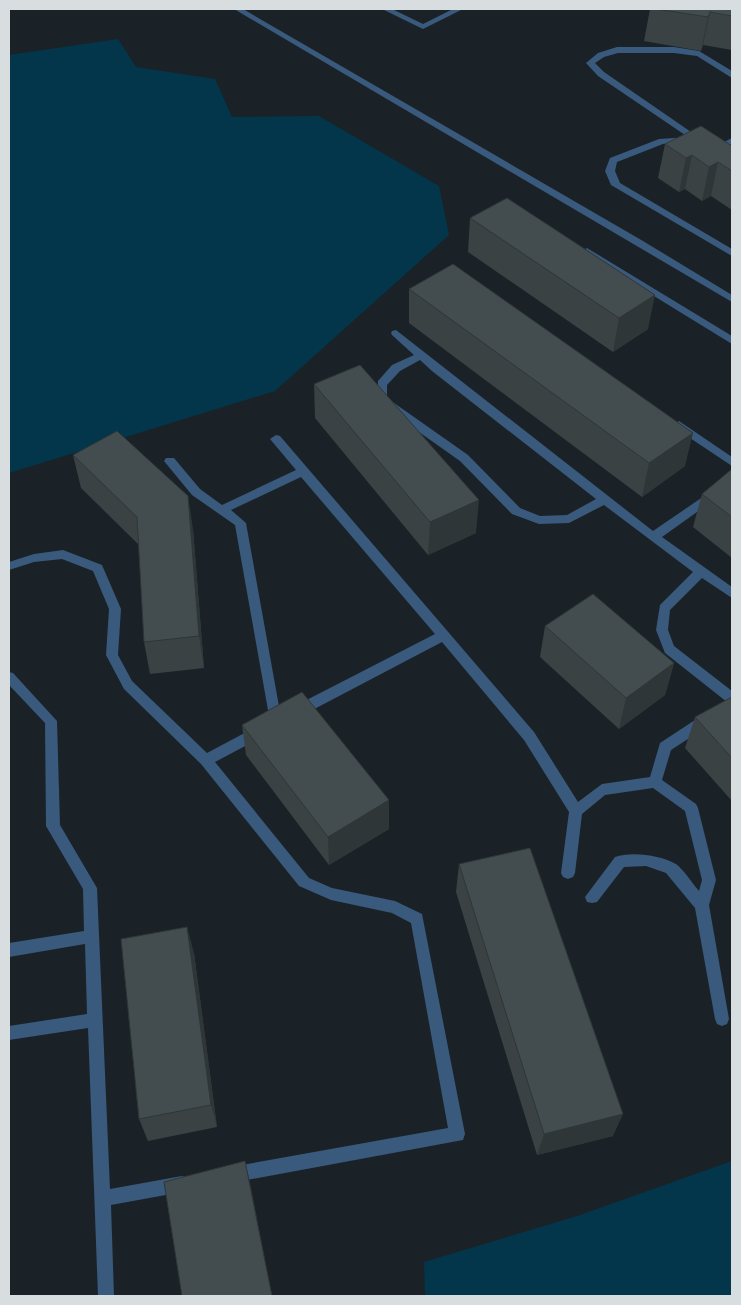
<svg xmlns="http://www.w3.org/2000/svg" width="741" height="1305" font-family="'PT Sans Narrow',sans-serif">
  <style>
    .green { fill: #03364a }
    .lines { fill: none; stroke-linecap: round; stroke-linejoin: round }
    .lane { fill: #395a7c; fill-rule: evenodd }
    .street { fill: #395a7c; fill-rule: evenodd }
    .wall { fill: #3a4244 }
    .shaded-wall { fill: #2f3637 }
    .building { fill: #434d4f; stroke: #2f3637 }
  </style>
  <rect width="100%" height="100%" fill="#1a2227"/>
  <path class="green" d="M118,39L136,67L215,79L232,117L319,116L439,186L449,235L275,391L9,473V55Z
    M732,1161V1296H425L424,1262L577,1216Z"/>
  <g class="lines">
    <path class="lane" d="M617,47H674L699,51L732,71V78L697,56L674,53H618L604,57L595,63L604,72L707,143L702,146L694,141L663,144L617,162L615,171L620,183L732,249V256L611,185L605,171L610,158L659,139L688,137L598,76L586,63L598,53Z
      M732,138V144L713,153L708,150Z
      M587,248L732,336V344L584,253L582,251Z
      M396,330L653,531L732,477V487L662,537L732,587V598L702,578L670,610L668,630L674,646L732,691V703L727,702L665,653L656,630L660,605L693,572L604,505L569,523L539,524L512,514L460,461L378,403L377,400L378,381L392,365L414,355L392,335L391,333L392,331ZM420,360L432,371L596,499L567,515L540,516L520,508L468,455L387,398V385L400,371Z
      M679,421L732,457V466L675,428L674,425Z
      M276,435L280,436L534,732L578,802L602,784L650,777L660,743L701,716L706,715L711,716L712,720L711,724L671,750L662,780L696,804L698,808L716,880L709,905L729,1019L727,1024L722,1026L717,1024L715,1019L695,908L666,873L646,866L624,867L597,902L592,903L587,902L585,897L615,857C631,851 661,855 676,864C684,870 692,883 699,891L702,880L685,811L653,788L605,795L582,814L575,873L573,877L568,879L563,877L561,873L569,812L524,740L442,642L301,716L296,717L291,716L290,712L291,708L435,634L301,477L231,510L246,523L282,723L281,727L276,728L271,727L235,525L192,495L164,461L166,458H174L200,489L222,505L296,470L270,439Z
      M63,550L102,565L121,609L118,655L132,681L207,753L254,728L259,727L264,728L266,732L264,736L215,762L309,878L332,888L395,901L422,914L465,1134L463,1140L231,1183L225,1181L223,1175L225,1169L231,1167L448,1128L411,923L392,913L331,900L299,886L201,764L124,689L106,655L109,609L93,571L62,559L34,562L9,570V562L34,554Z
      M9,672L13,673L57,721L60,825L97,888L110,1189L182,1176L188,1178L190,1184L188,1190L182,1192L111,1205L114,1296H98L88,1028L9,1040V1026L87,1014L85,944L9,957V943L84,931L83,889L46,826L45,723L9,685Z"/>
    <path class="street" d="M234,9H243L643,241L732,295V302Z
      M382,9H392L423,24L453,9H463L423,29Z"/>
  </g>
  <path class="wall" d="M650,9H732V50L703,45L701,51L644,41Z
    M665,144L732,146V210L711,196L702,201L685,189L679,192L658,178Z
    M470,218L648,329L613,352L468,252Z
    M409,289L685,466L642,497L409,323Z
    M314,384L476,533L428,555L315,418Z
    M73,455L193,529L204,668L150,674L144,642L139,545L81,488Z
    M732,469V558L693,527L702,494Z
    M545,626L674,663L665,695L619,729L540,657Z
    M732,697V801L685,748L695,717Z
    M242,725L389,829L329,865L246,755Z
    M459,864L613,1136L537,1155L456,892Z
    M194,953L217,1127L148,1141L139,1119Z"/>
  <path class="shaded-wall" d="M710,12L703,45L701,51L708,17Z
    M692,155L685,189L679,192L686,158Z
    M718,162L711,196L702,201L709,167Z
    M655,295L648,329L613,352L619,318Z
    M693,433L685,466L642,497L649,463Z
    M188,496L193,529L204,668L199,636Z
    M479,500L476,533L428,555L430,522Z
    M674,663L665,695L619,729L626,698Z
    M389,800V829L329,865L328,837Z
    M187,927L194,953L217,1127L211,1105Z
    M623,1114L613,1136L537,1155L544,1134Z
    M245,1161L250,1182L272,1296Z"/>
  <path class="building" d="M656,9H732V16L710,12L708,17Z
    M701,126L732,146V171L718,162L709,167L692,155L686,158L665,144Z
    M507,198L655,295L619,318L470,218Z
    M453,264L693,433L649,463L409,289Z
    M360,365L479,500L430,522L314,384Z
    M117,431L188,496L199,636L144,642L137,517L73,455Z
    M732,469V517L702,494Z
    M593,594L674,663L626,698L545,626Z
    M302,692L389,800L328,837L242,725Z
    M732,697V758L695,717Z
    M530,848L623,1114L544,1134L459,864Z
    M187,927L211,1105L139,1119L121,939Z
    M245,1161L272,1296H182L164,1182Z"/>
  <rect width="741" height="1305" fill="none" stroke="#d8dde0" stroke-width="20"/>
</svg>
